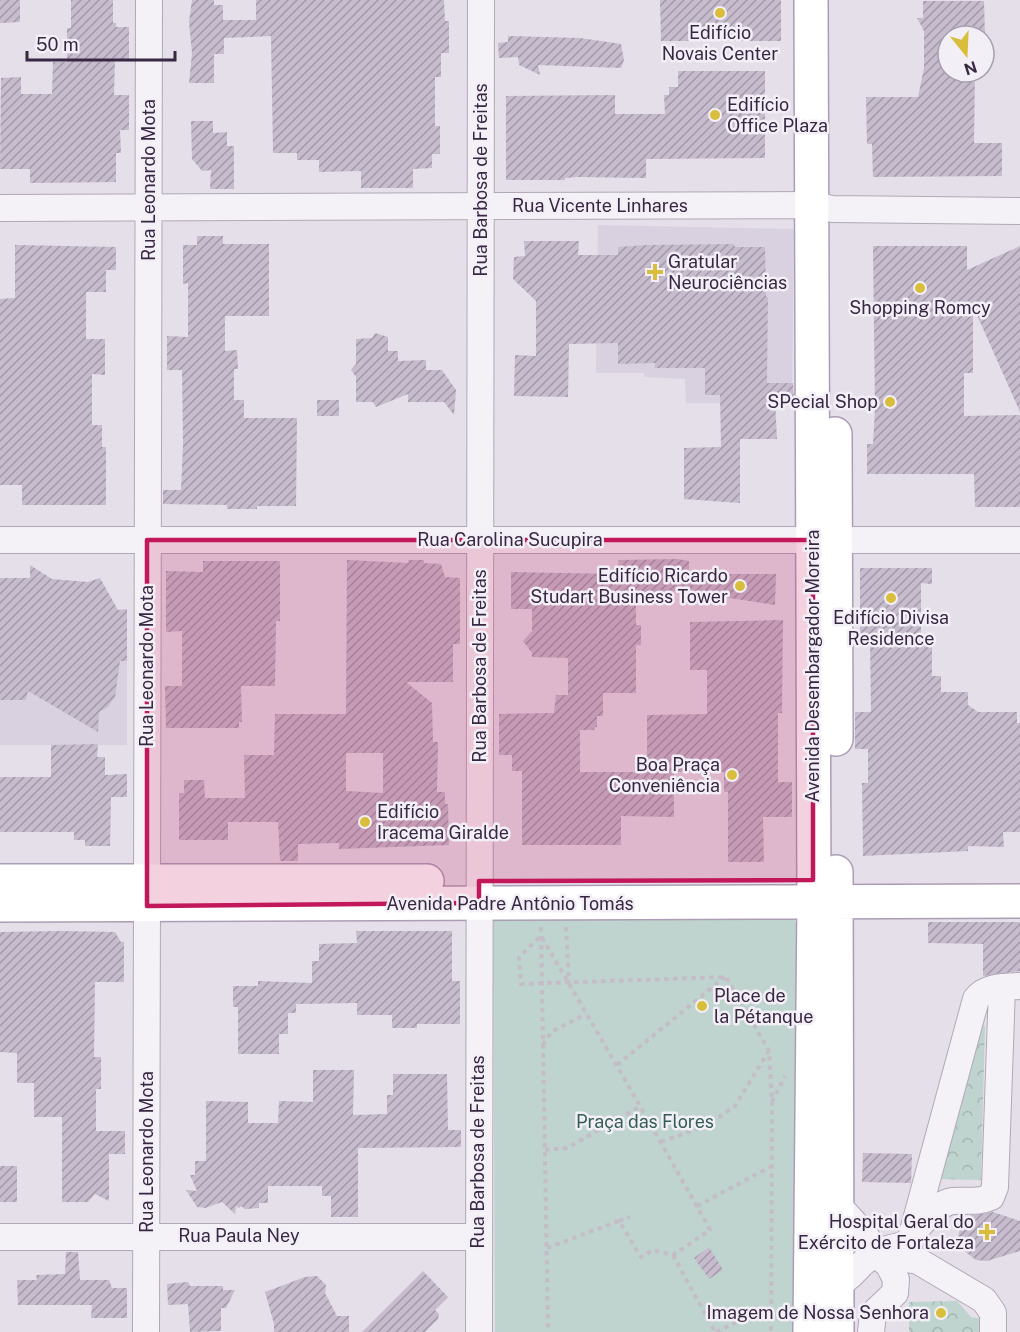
<svg xmlns="http://www.w3.org/2000/svg" width="1020" height="1332" font-family="'Public Sans',sans-serif">
  <style>
    .built { fill: #d9d1df }
    .green { fill: #bfd4ce }
    .forest { fill: url(#forest-crowns) }
    .building { fill: url(#building-hatch); fill-rule: evenodd }
    .lines { fill: none; stroke-linecap: round; stroke-linejoin: round }
    .minor-casing { stroke: #b1a8b7; stroke-width: 28 }
    .major-casing { stroke: #ac9db6; stroke-width: 36 }
    .path { stroke: #c4bdc8; stroke-width: 4; stroke-dasharray: 4.5 4.5; stroke-linecap: butt }
    .minor { stroke: #f5f2f7; stroke-width: 26 }
    .major { stroke: #fff; stroke-width: 33 }
    .marked { fill: #c2185b; fill-opacity: 0.2; stroke: #c2185b; stroke-width: 4.5; stroke-linejoin: round }
    .poi-dot { fill: #d8be3b; stroke: #f3eff7; stroke-width: 2 }
    .labels { text-anchor: middle; stroke-width: 5; stroke-linejoin: round; paint-order: stroke }
    .poi-label { font-size: 18px; fill: #382742; stroke: #f3eff7; text-anchor: end }
    .street-label { font-size: 18px; fill: #382742; stroke: #f3eff7 }
    .park-label { font-size: 18px; fill: #335e56; stroke: #f3eff7 }
  </style>
  <defs>
    <pattern id="forest-crowns" width="20" height="18" patternUnits="userSpaceOnUse" patternTransform="scale(1.5)"><rect width="20" height="18" fill="#bfd4ce"/><path d="M2 6a3 3 0 1 1 6 0M12 15a3 3 0 1 1 6 0" fill="none" stroke="#a5b6b2"/></pattern>
    <pattern id="building-hatch" width="6" height="6" patternUnits="userSpaceOnUse" patternTransform="scale(1.5)"><rect width="6" height="6" fill="#c6bccd"/><path d="M-1 1l2-2M0 6l6-6M5 7l2-2" fill="none" stroke="#a299a8"/></pattern>
  </defs>
  <rect width="100%" height="100%" fill="#e5dfe9"/>
  <path class="built" d="M598,225L794,229L792,404L686,403L685,379L645,377L644,373H596Z
    M0,660L127,661V745H0Z"/>
  <path class="green" d="M789,912L797,924L796,1332H495L493,922L501,914Z"/>
  <path class="forest" d="M980,1024L985,1026L981,1180L934,1179Z
    M957,1301L971,1317L982,1319V1332H909V1302Z"/>
  <path class="building" d="M0,0H20V22L0,23Z
    M71,0H113V23H116V27H129V59H115L114,95H129V130H120L121,153H116V182L30,183V169H0L1,78L21,77V94H52L53,62H67V28H71Z
    M192,0H214V5H223V20H256V0H444L445,21H449V53H441V77H435V126H440V154H432V168L413,169V188H361V171L319,172V160H297V153H273L271,36L224,38V54H214V83H189L192,53L189,22Z
    M660,0H781V41H661Z
    M923,1H984L985,36H948V72H975L974,143H1002V176L873,177L872,144H867L866,97H918L924,68V31L917,18H923Z
    M508,36L580,38L621,44L624,60L621,68L538,65L540,75L519,65L518,57L499,58L498,43L508,42Z
    M678,71H765V158L646,159V178L577,177L565,178V180H506V96L615,95V114H665L664,95H669V87H678Z
    M191,121H213V133L227,132V146H234V189H210L211,170L202,171L192,159Z
    M197,236H223V244H269V316H225V351L237,350L238,369H234V400H244V418H297L296,506H257V509H227V505L163,504V490H181L183,444L182,370H167V336L188,337V283L183,284V245H197Z
    M524,241H579L578,255H618V247L647,245L734,244L735,247H765L766,297H768L767,383H793L794,401H775L777,439H740V503L684,499V448L721,447L720,395H705V368H655V363L618,364V343L569,344L568,397L514,396L515,355L536,356V301L513,279L514,257L525,256Z
    M15,245L116,247V270H106V292H86V339H105V375L92,374V425H102V447H106V505H22V485H0V299L15,298Z
    M873,246H967V270L1020,246V412L973,306V373H964V416L1020,415V507H975L974,474H867V444H873L875,410Z
    M375,333L388,337V351H398V361L426,360V370H442L456,390L454,415L444,402H408V394L376,407L373,402H356V377L351,370L356,364V339L372,338Z
    M317,400H339V416H317Z
    M678,559L689,561V574H776L775,605L683,591L636,593V625H641V645H636V693H603V716H597V727H595L594,730H580V772H647V715L707,714V670H690V622L783,620L782,713H778V782H792V817H763L764,862H728V792H724V772H674V817L621,816V845H522V771H512V755H499V714L554,713L556,695H568V658L532,657V653L523,641L532,631V609H511V572L615,574L619,560Z
    M347,560L409,563L408,560H424V563L441,564L445,577L460,578V644H453V682H406L432,703L433,742H438L437,792H445V804H448L449,845L339,849V843L298,844V861H280L278,822H228V840H179V793H184V780H204L205,798H245L244,755H274L275,714H346ZM346,753H383V793L346,791Z
    M203,561H280V621H276L275,686H241L242,722H239V728H166L165,686H182V631L166,632V571L203,572Z
    M30,565L52,579L88,582L100,578L118,610L127,609V661H120L115,697L108,707L99,712L98,732L28,691L26,700H0V578H30Z
    M860,568H932V584L921,583V637H932V676H941V692H968V705L978,712H1017V723H1020V832H1003L1004,847L968,846V851L863,856L862,783H868V749H855V712H871L870,636H860Z
    M98,744L97,757H105V775L127,774V797H111L110,846H85V840H74V832H0V777H51V745Z
    M928,922H1020V971L983,976V944L928,943Z
    M61,931L115,932L121,942H124V982H95L94,1057H101V1089H96V1131H125V1154H109V1201L95,1194L88,1202H62V1117H34V1083H17V1053L0,1052V932Z
    M356,931H452V981H460V1024H417V1028H392V1015H357V1003L296,1004V1013H288V1034H279V1054H238V1007H233V986H258V981L312,983V961H319V944L357,943Z
    M313,1070H354L353,1115L387,1114V1095H393V1074H447L448,1130H461V1147L358,1148V1217H331V1196H322V1186H268V1203H259V1208L245,1209L241,1206L239,1208L236,1206L235,1214L222,1202L205,1208L197,1207L186,1190L197,1191L190,1175H195V1161H206V1101L248,1102V1123H278L279,1101L313,1102Z
    M863,1153L912,1154L911,1183L862,1182Z
    M0,1166H17V1202H0Z
    M993,1212L1020,1221V1251L987,1261L976,1260L962,1249L958,1237L960,1229L968,1216Z
    M709,1247L723,1270L709,1279L694,1258Z
    M66,1252H78L80,1280H109L112,1288H127V1318H91L92,1305H18L17,1280H37L36,1275L65,1274Z
    M423,1271L448,1297L435,1310L439,1314L438,1319L425,1332H362Z
    M317,1276L326,1285L325,1293L337,1316H349V1332H274V1324L265,1292L305,1277Z
    M188,1282L190,1286H223V1290H235L226,1308H221V1331L190,1332L188,1304L168,1305L167,1284Z"/>
  <g class="lines">
    <defs>
      <path id="minor" d="M0,208L812,205L833,209L1020,211
        M0,540H1020
        M828,1203H836L866,1236L874,1253L888,1264L896,1279L895,1293L873,1314L871,1332
        M912,1233C923,1222 937,1203 953,1201C967,1200 978,1203 991,1197L995,1187L1002,987
        M0,1237H477
        M881,1254L918,1261L984,1300L993,1313V1332
        M823,1286C852,1285 853,1267 874,1254C882,1248 899,1248 910,1242L976,999C986,986 1004,987 1020,986
        M146,1332L149,0
        M479,1332L481,0"/>
      <path id="major" d="M835,434L836,739
        M836,872L837,1332
        M0,881H427
        M0,905L1020,901
        M810,1332L814,902L811,0"/>
    </defs>
    <use href="#minor" class="minor-casing"/>
    <use href="#major" class="major-casing"/>
    <path class="path" d="M541,927L548,1332
      M566,927L569,982
      M543,1045L551,1032L586,1014
      M617,1065L725,977
      M772,1102L785,1076
      M661,1142L708,1125L735,1106L768,1052
      M545,1150L567,1148L641,1106
      M697,1206L772,1166
      M619,1221L630,1217
      M547,1248L619,1221L641,1257L653,1250L673,1255L710,1230C655,1131 598,1033 541,936L519,957L521,984L726,977L769,1051L772,1102L771,1332
      M673,1255L715,1332
      M716,1332L751,1315L754,1308L771,1313"/>
    <use href="#minor" class="minor"/>
    <use href="#major" class="major"/>
  </g>
  <path class="marked" d="M147,540H813V880L479,881V903L147,906Z"/>
  <g class="poi-dot">
    <circle cx="720" cy="13" r="6"/>
    <circle cx="715" cy="115" r="6"/>
    <path d="M652 263h6v6h6v6h-6v6h-6v-6h-6v-6h6z"/>
    <circle cx="920" cy="288" r="6"/>
    <circle cx="890" cy="402" r="6"/>
    <circle cx="740" cy="586" r="6"/>
    <circle cx="891" cy="598" r="6"/>
    <circle cx="732" cy="775" r="6"/>
    <circle cx="365" cy="822" r="6"/>
    <circle cx="702" cy="1006" r="6"/>
    <path d="M984 1223h6v6h6v6h-6v6h-6v-6h-6v-6h6z"/>
    <circle cx="941" cy="1313" r="6"/>
  </g>
  <g class="labels">
    <g class="poi-label">
      <text x="720" y="39" text-anchor="middle">Edifício<tspan x="720" dy="21">Novais Center</tspan></text>
      <text x="727" y="111" text-anchor="start">Edifício<tspan x="727" dy="21">Office Plaza</tspan></text>
      <text x="668" y="268" text-anchor="start">Gratular<tspan x="668" dy="21">Neurociências</tspan></text>
      <text x="920" y="314" text-anchor="middle">Shopping Romcy</text>
      <text x="878" y="408">SPecial Shop</text>
      <text x="728" y="582">Edifício Ricardo<tspan x="728" dy="21">Studart Business Tower</tspan></text>
      <text x="891" y="624" text-anchor="middle">Edifício Divisa<tspan x="891" dy="21">Residence</tspan></text>
      <text x="720" y="771">Boa Praça<tspan x="720" dy="21">Conveniência</tspan></text>
      <text x="377" y="818" text-anchor="start">Edifício<tspan x="377" dy="21">Iracema Giralde</tspan></text>
      <text x="714" y="1002" text-anchor="start">Place de<tspan x="714" dy="21">la Pétanque</tspan></text>
      <text x="974" y="1228">Hospital Geral do<tspan x="974" dy="21">Exército de Fortaleza</tspan></text>
      <text x="929" y="1319">Imagem de Nossa Senhora</text>
    </g>
    <g class="street-label">
      <text transform="translate(149 180) rotate(-90)" y="6">Rua Leonardo Mota</text>
      <text transform="translate(481 180) rotate(-90)" y="6">Rua Barbosa de Freitas</text>
      <text x="600" y="212">Rua Vicente Linhares</text>
      <text x="510" y="546">Rua Carolina Sucupira</text>
      <text transform="translate(147 666) rotate(-90)" y="6">Rua Leonardo Mota</text>
      <text transform="translate(480 666) rotate(-90)" y="6">Rua Barbosa de Freitas</text>
      <text transform="translate(813 666) rotate(-90)" y="6">Avenida Desembargador Moreira</text>
      <text x="510" y="910">Avenida Padre Antônio Tomás</text>
      <text transform="translate(147 1152) rotate(-90)" y="6">Rua Leonardo Mota</text>
      <text transform="translate(478 1152) rotate(-90)" y="6">Rua Barbosa de Freitas</text>
      <text x="239" y="1242">Rua Paula Ney</text>
    </g>
    <g class="park-label">
      <text x="645" y="1128">Praça das Flores</text>
    </g>
  </g>
  <g transform="translate(966 54) rotate(162)"><circle r="28" fill="#f3eff7" stroke="#a89faf" stroke-width="1.5"/>
  <path d="M0-4.5L10 22L0 15L-10 22Z" fill="#d8be3b"/>
  <text y="-9" font-size="16" font-weight="bold" text-anchor="middle" fill="#382742">N</text>
  </g>
  <path d="M27 51v9h148v-9" fill="none" stroke="#382742" stroke-width="3"/>
  <text x="36" y="51" font-size="18" fill="#382742" stroke="#f3eff7" stroke-width="4.5" paint-order="stroke">50 m</text>
</svg>
